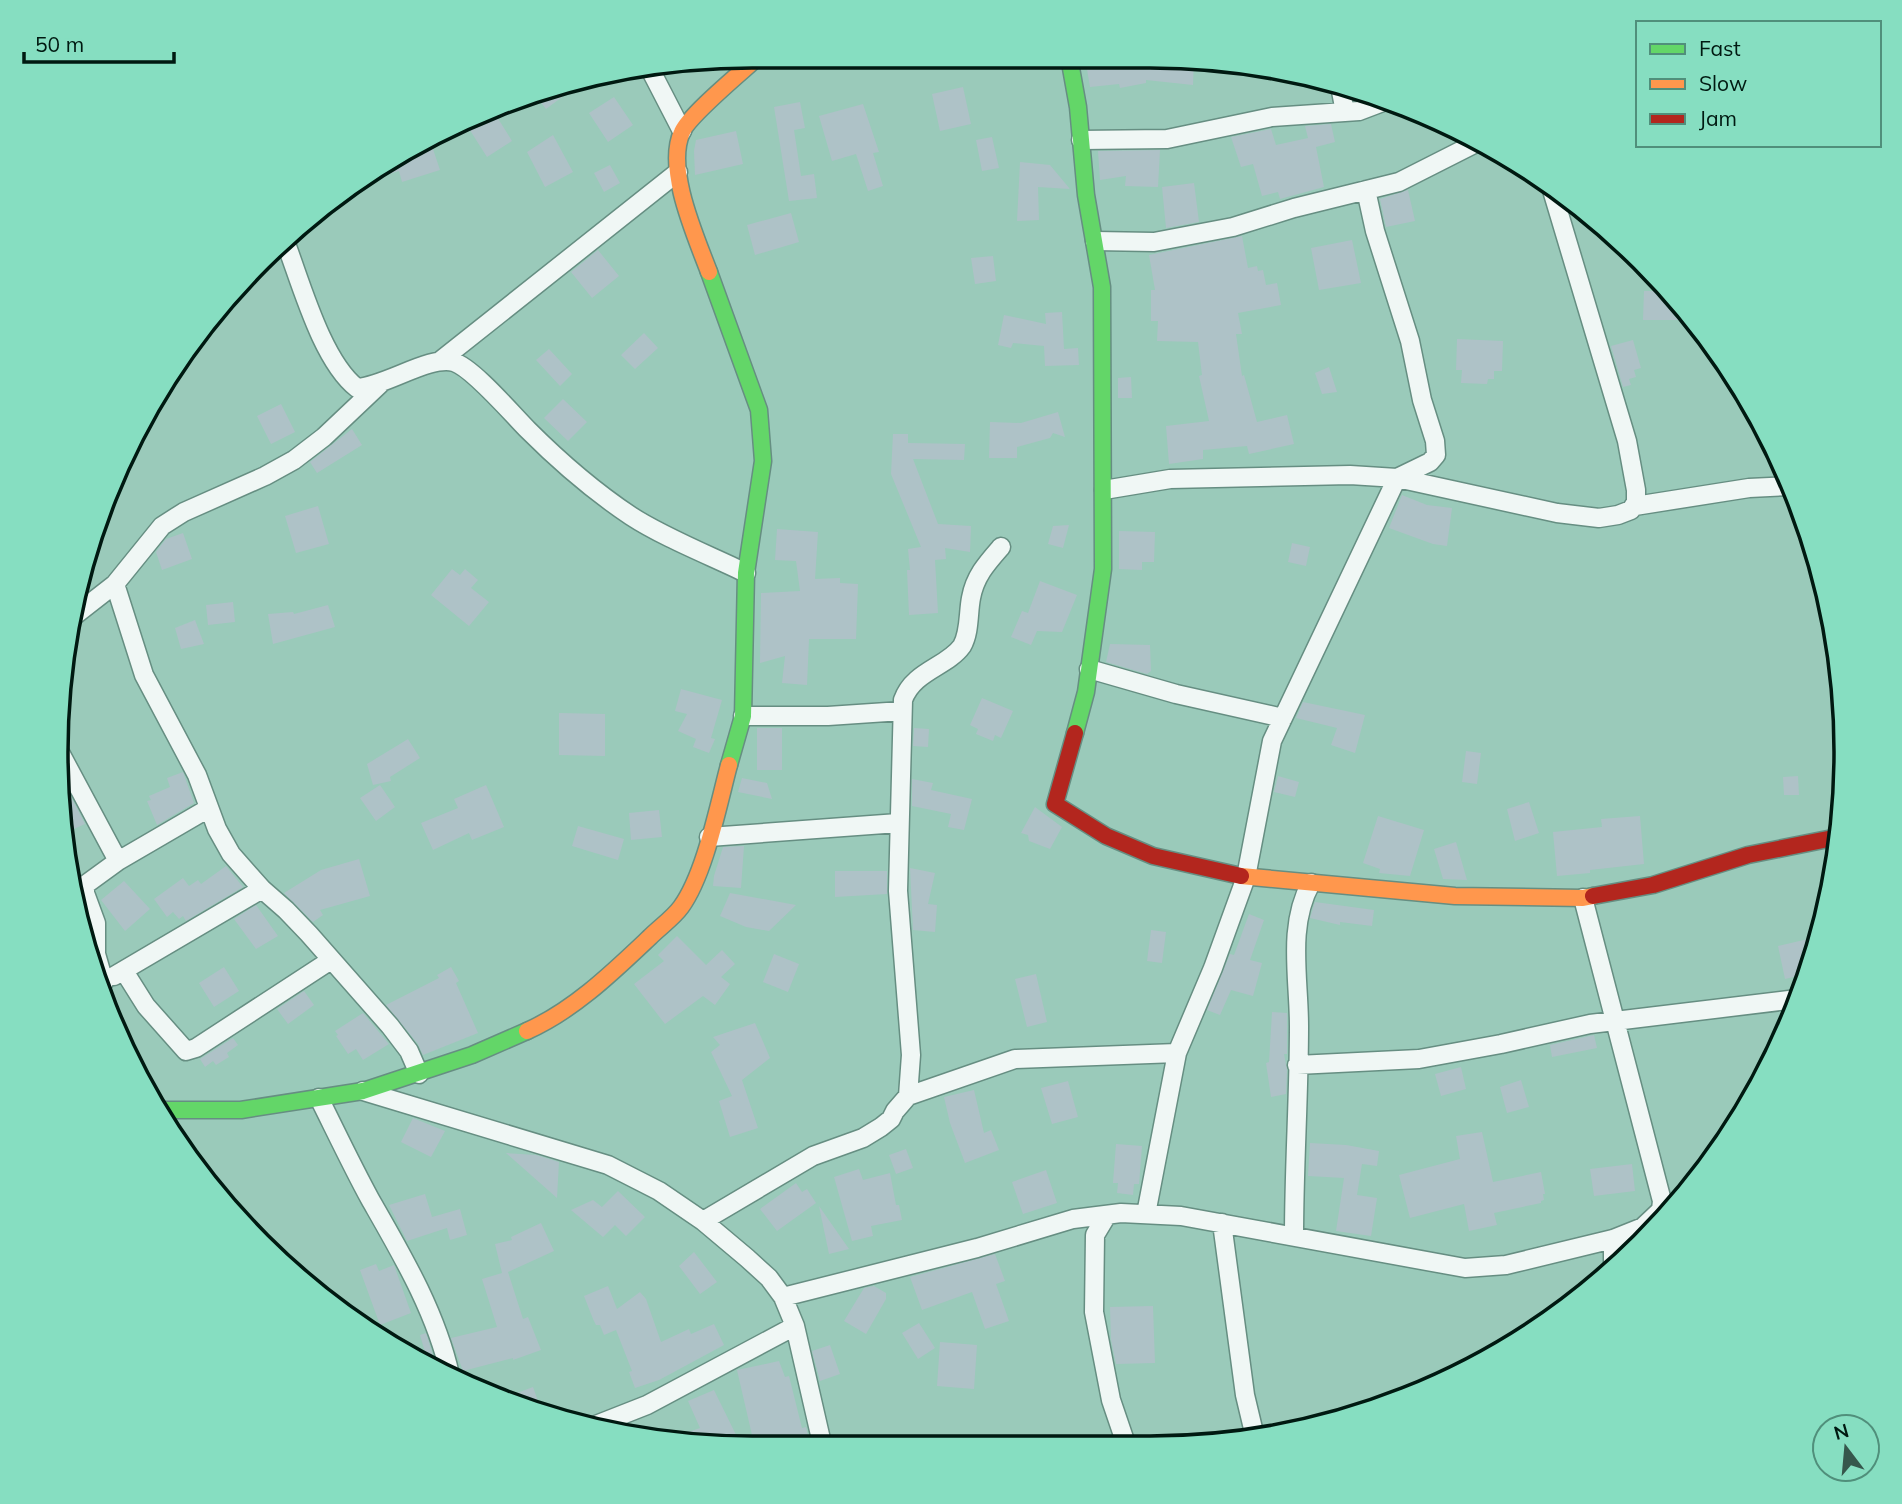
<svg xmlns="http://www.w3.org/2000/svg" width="1902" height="1504" font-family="Mulish,sans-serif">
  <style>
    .building { fill: #aec2c7 }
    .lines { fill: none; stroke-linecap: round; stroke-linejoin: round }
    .street-casing { stroke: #668e82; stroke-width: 21 }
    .fast-casing { stroke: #668e82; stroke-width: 19 }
    .slow-casing { stroke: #668e82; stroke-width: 19 }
    .jam-casing { stroke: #668e82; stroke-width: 19 }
    .street { stroke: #f0f7f5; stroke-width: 18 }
    .fast { stroke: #63d668; stroke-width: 16 }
    .slow { stroke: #ff974d; stroke-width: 16 }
    .jam { stroke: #b3261e; stroke-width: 16 }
    .rim { fill: none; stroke: #001911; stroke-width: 3.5 }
  </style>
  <rect width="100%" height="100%" fill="#9acaba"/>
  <path class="building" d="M1085,57H1194L1193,85L1146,80V83L1120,88L1119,84L1090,87Z
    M584,78L585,80L546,109L535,95L572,80Z
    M963,87L971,124L940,131L932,94Z
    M614,97L633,125L608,142L589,113Z
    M800,102L805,128L794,130L801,176L814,174L817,198L789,201L774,107Z
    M863,104L879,152L873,153L883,186L868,191L856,154L832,161L819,116Z
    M494,112L512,141L487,157L466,124Z
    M1331,124L1335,142L1316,147L1324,187L1280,199L1278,192L1262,196L1253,164L1241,167L1231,137L1271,129L1276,145L1308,138L1305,126Z
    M736,131L743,164L695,175L694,151L696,140Z
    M553,135L573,172L545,187L527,152Z
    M992,137L999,168L982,171L976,140Z
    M430,140L440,170L402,182L399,171L365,181L404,149Z
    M1160,150L1158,187L1125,186L1126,176L1100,180L1098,151Z
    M1020,162L1050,165L1070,189L1038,187L1039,220L1017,221Z
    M610,165L620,183L604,192L594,173Z
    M1194,183L1199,222L1166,228L1162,187Z
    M1408,190L1415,221L1386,227L1380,199Z
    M791,213L799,242L755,255L747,225Z
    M1242,236L1248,268L1257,266L1258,271L1263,270L1266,285L1277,283L1281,305L1238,313L1242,334H1236L1242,376L1244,375L1257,422L1287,415L1294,444L1249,454L1247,446L1203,450V459L1169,464L1166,426L1209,421L1199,376L1202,375L1198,342L1157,341L1158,321H1151V290H1155L1149,255Z
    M1352,240L1361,283L1319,290L1311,248Z
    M598,250L619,276L592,298L571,272Z
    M993,256L996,281L975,284L971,258Z
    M1644,291H1671L1679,301V320H1643Z
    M1062,312L1064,349L1078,348L1079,365L1045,366L1044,346L1013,343L1011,348L998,345L1004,315L1046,324L1045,313Z
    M644,333L658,348L635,369L621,355Z
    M1457,339L1503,341L1502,371H1494V379H1488L1487,384L1461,383L1462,370H1456Z
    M1633,340L1641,368L1634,370L1636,377L1629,379L1631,385L1623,387L1611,346Z
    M549,349L572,374L560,386L536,360Z
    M1329,367L1337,392L1322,394L1315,373Z
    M1131,377L1132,398H1118V378Z
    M563,399L587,422L568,441L544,418Z
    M281,404L295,432L271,444L257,416Z
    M1058,412L1065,437L1053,433L1050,438L1017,447V458H989L990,422L1021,423Z
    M352,429L362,445L317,473L310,462Z
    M893,434H908V443L965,444L964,460L913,459L938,524L971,526L970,552L945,548L946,559L935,560L938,613L909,615L907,570H910L908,549L921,547L891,474Z
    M1402,495L1427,505L1452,508L1447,546L1433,544L1389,528Z
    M318,506L329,544L296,553L285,516Z
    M1069,525L1063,548L1048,544L1053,526Z
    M777,529L818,532L815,579L840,578V583L858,584L856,639H809L807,685L782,683L785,656L760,663V661L761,593L800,591L796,561L775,560Z
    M1119,531L1155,532L1154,562H1142V570L1119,569Z
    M183,533L192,559L162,570L156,552L166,539Z
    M1292,543L1310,547L1306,566L1288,562Z
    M452,569L460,575L465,569L478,580L471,588L489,602L469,626L431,595Z
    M1040,581L1077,595L1062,632L1037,631L1031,645L1011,637L1022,611L1028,613Z
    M233,602L235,622L208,625L206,605Z
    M328,605L335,627L273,644L268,614L293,612L294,614Z
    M195,620L204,644L181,649L175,628Z
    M1110,644L1150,645L1151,671L1147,674L1106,662Z
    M681,689L722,700L711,738L715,739L709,753L693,747L696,739L678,731L687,714L675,711Z
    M982,698L1013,711L1001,738L995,735L993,741L976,734L978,729L970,725Z
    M1303,702L1365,715L1355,753L1331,745L1337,728L1296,718Z
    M559,713L605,714V756L559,755Z
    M757,728H782V770H757Z
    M914,728L929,729L928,747L913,746Z
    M408,739L420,758L390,777L391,781L373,785L367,764Z
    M1466,751L1481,753L1477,784L1462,782Z
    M183,772L194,803L157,825L147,801L151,800L149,796L170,787L167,778Z
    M1278,776L1299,782L1295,797L1274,792Z
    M1798,776L1799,795H1784L1783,777Z
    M742,778L767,783L772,799L738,792Z
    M912,779L933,783L931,790L972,799L964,830L948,827L951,814L912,806Z
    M380,785L395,807L376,821L360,798Z
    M486,785L504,827L472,840L469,833L433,850L421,823L458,808L454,799Z
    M71,797L85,824L67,832L62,801Z
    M1529,802L1539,833L1515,841L1507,809Z
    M1035,807L1062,827L1050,849L1029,841L1028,835L1021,833Z
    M659,810L662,837L631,840L629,813Z
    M1378,816L1424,830L1410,876L1379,873L1380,869L1363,863Z
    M1640,816L1644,864L1590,870V873L1557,876L1553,832L1602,827L1601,819Z
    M578,826L624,839L618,860L572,846Z
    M1456,842L1467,880L1443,879L1434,849Z
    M744,846L741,888L713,886L714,876L723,847Z
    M359,859L370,896L320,910L323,915L313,922L284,893L321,870Z
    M226,866L243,887L186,921L183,916L179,919L173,912L167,917L154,899L183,878L189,886L198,880L201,884Z
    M910,868L935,873L928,904L937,905L935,932L913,930Z
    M835,871H887V894L835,897Z
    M124,881L150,909L125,931L101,900Z
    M730,893L796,905L769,931L746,927L720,916Z
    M1315,902L1374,910L1372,926L1340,922V925L1310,918Z
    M256,905L278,936L256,949L234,919Z
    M1249,914L1264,920L1250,960L1262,963L1253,996L1231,990L1220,1015L1207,1010L1230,954L1234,955Z
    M1151,930L1166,932L1162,963L1147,961Z
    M677,936L706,965L722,950L735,964L721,977L730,984L715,1005L703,996L665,1024L634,984L664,961L658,955Z
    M1821,936L1806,974L1785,979L1778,946Z
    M774,954L799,964L788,992L763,982Z
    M224,967L239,991L214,1007L199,983Z
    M451,967L459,981L456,983L478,1033L423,1055L418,1044L386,1005L439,978L437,975Z
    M1036,974L1047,1022L1027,1027L1015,979Z
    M304,991L314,1005L288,1024L277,1009Z
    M1272,1012L1287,1013V1054H1284L1287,1070L1286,1094L1271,1097L1266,1063L1269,1062Z
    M363,1013L389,1044L363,1060L356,1049L348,1054L336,1036L338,1035L335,1031Z
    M755,1023L770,1058L742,1080L758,1128L730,1137L719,1101L732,1096L711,1052L720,1045L713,1037Z
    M1594,1035L1597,1048L1552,1057L1550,1045Z
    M233,1038L238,1045L227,1053L229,1057L216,1065L213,1061L205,1067L200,1059Z
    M1461,1067L1466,1089L1441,1096L1435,1074Z
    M1521,1080L1529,1107L1507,1113L1500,1087Z
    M1068,1081L1078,1117L1052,1124L1041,1088Z
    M974,1090L984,1133L991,1130L999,1150L965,1163L950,1123L944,1097Z
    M413,1118L445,1131L431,1157L401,1142Z
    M1482,1132L1493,1182L1541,1172L1545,1194H1543L1544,1200L1541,1201V1203L1494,1213L1497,1225L1469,1231L1464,1204L1410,1218L1399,1175L1460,1159L1456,1136Z
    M1310,1143L1346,1145L1379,1151L1377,1166L1362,1164L1357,1195L1377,1198L1371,1236L1336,1231L1344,1178L1308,1176Z
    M1116,1144L1142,1146L1139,1184H1134L1133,1195L1117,1193L1118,1183H1113Z
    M906,1149L913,1168L896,1174L889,1155Z
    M506,1153L536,1155L559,1162L557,1198Z
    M1632,1164L1635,1191L1594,1196L1590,1169Z
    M859,1169L863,1180L890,1173L896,1205H899L902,1220L871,1226L873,1236L852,1241L834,1177Z
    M1046,1170L1057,1203L1023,1214L1012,1182Z
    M796,1183L802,1192L807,1189L816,1203L777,1231L760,1209Z
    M618,1191L645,1217L626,1236L615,1225L603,1237L571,1210L593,1200L602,1207Z
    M425,1194L432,1217L460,1209L467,1235L450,1240L447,1228L407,1241L389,1205Z
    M819,1206L849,1249L829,1254Z
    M541,1223L554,1251L508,1272L523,1319L528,1317L541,1350L513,1360V1358L463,1371L451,1338L497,1327L482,1279L502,1273L495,1244L512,1240L511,1237Z
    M694,1252L717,1282L700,1294L679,1266Z
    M995,1254L1005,1281L996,1284L1009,1321L985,1329L972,1292L922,1310L910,1277Z
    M376,1264L379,1271L394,1265L411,1313L380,1325L360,1270Z
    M608,1286L617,1309L640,1292L646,1299L661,1342L689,1329L691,1334L714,1324L724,1345L659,1380L635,1388L629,1372L632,1371L616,1330L604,1335L600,1325H596L593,1319L584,1296Z
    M874,1286L886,1293V1299L866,1334L844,1321L864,1288Z
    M1153,1306L1155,1363L1116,1364L1111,1340L1110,1307Z
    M919,1323L935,1348L918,1359L902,1333Z
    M426,1333L435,1362L430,1363L428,1362L420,1335Z
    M940,1342L977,1345L974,1389L937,1386Z
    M830,1345L840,1374L820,1381L812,1351Z
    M779,1361L785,1377L789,1376L802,1428L806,1427L811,1448H755L737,1370Z
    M533,1387L542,1412L503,1400L518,1395L517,1393Z
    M714,1390L742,1447L666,1440L700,1428L688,1401Z"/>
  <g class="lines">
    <defs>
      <path id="street" d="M650,69L682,131
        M1340,86L1345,112
        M1081,140L1167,139L1272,117L1359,111L1388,100
        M285,241C301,283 322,361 357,388C386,386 430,355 454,362C473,368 513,415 528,430C559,461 595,492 631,516C663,537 711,556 746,573
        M1095,241L1154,242L1233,227L1294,208L1399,182L1480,141
        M440,361L678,172
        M1104,490L1170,479L1350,475L1397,478L1557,513L1599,518L1618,515L1631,510L1636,502V490L1627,441L1551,187
        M1635,506L1749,488L1790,486
        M115,584L144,675L197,775L217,829L231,854L262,889L286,910L309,934L390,1026L409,1051L419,1074
        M74,616L115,584L162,526L184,512L265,476L294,460L324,437L380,384
        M1089,669L1176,694L1283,718
        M743,716H828L902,711
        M57,747L118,861
        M709,837L898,823
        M124,971L146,1006L186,1051L196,1048L331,960
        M114,976L262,889
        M104,982L96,954V923L85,893V885L118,861L209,808
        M1297,1065L1419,1059L1501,1044L1590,1024L1797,999
        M363,1091L608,1165L659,1191L703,1221L747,1258L769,1278L783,1297L795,1326L823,1448
        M908,1096L1015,1059L1177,1053
        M319,1098C336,1132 352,1166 370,1199C402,1255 436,1312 450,1375
        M1146,1214L1177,1053L1213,968L1246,877L1272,741L1397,478L1430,462L1436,455L1435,441L1422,400L1410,341L1375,231L1366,190
        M1107,1215L1095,1235L1094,1312L1111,1400L1127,1447
        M703,1221L813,1156L863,1138L881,1127L891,1119L895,1111L908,1096L911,1055L898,891L903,700C913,671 947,667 962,646C970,632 968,613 971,598C975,576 987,563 1001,547
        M1222,1223L1245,1395L1255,1437
        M1294,1236C1294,1166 1299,1096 1299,1026C1299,978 1287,926 1311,883
        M1613,1239V1271
        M783,1297L977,1248L1073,1219L1121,1213L1181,1216L1465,1268L1506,1265L1613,1239L1643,1227L1661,1210L1662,1201L1583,898
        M591,1427L647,1405L795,1326"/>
      <path id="fast" d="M1069,57L1078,107L1086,195L1102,287L1103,569L1086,692L1075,733
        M709,272L759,410L763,461L746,573L743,716L729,765
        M156,1110H241L363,1091L472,1055L527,1031"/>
      <path id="slow" d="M709,272C696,237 665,169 682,132C689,115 743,71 759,56
        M1241,876L1455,896L1583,898L1593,896
        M527,1031C574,1010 613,972 650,937C660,927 673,918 681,907C705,874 718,806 729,765"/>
      <path id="jam" d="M1075,733L1055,804L1106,836L1153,856L1241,876
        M1593,896L1653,885L1748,855L1838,837"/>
    </defs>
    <use href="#street" class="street-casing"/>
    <use href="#fast" class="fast-casing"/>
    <use href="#slow" class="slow-casing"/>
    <use href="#jam" class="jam-casing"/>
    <use href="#street" class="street"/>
    <use href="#fast" class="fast"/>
    <use href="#slow" class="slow"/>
    <use href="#jam" class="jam"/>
  </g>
  <path d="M0 0H1902V1504H0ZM752 68H1150A684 684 0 0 1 1834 752V752A684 684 0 0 1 1150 1436H752A684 684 0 0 1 68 752V752A684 684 0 0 1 752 68Z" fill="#86dec1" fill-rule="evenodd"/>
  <path class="rim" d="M752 68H1150A684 684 0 0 1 1834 752V752A684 684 0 0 1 1150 1436H752A684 684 0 0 1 68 752V752A684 684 0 0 1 752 68Z"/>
  <rect x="1636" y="21" width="245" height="126" fill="#86dec1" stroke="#508f7b" stroke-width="2"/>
  <rect x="1650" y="44" width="35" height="10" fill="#63d668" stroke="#508f7b" stroke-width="2"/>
  <text x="1699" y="56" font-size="21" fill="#001911">Fast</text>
  <rect x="1650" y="79" width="35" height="10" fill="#ff974d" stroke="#508f7b" stroke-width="2"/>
  <text x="1699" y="91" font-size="21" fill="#001911">Slow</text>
  <rect x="1650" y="114" width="35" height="10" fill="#b3261e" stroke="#508f7b" stroke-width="2"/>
  <text x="1699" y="126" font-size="21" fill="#001911">Jam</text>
  <g transform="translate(1846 1448) rotate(344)"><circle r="33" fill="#86dec1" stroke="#508f7b" stroke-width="2"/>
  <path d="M0-5L12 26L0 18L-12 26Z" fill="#36574c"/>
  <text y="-10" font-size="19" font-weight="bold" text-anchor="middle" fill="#001911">N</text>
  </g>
  <path d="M24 52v10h150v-10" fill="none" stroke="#001911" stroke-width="3.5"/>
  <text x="35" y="52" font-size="21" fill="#001911" stroke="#86dec1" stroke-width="5" paint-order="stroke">50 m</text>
</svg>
